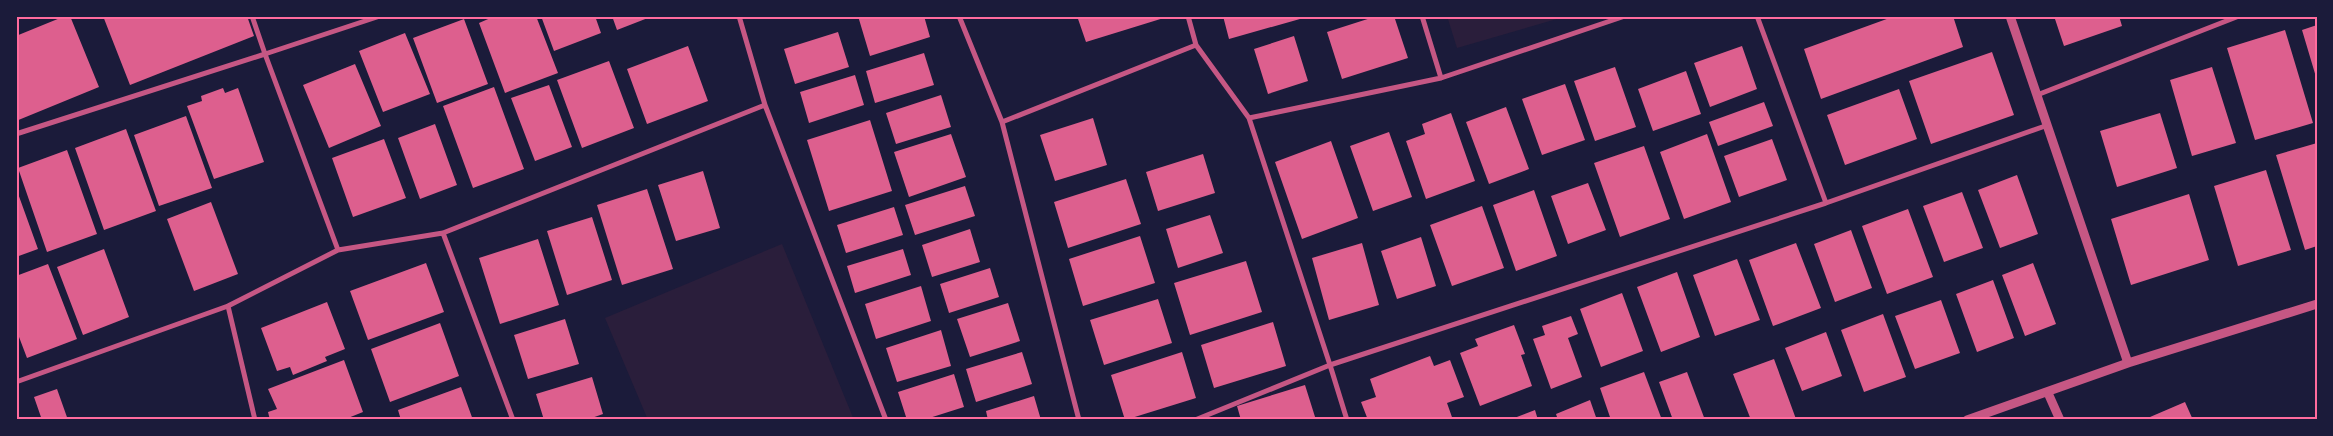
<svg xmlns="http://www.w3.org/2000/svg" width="2333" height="436" font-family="Figtree,sans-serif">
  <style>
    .green { fill: #2a1e3b }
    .building { fill: #dd5f8e }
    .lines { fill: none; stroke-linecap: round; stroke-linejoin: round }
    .minor { stroke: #c65784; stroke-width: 5 }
    .tertiary { stroke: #c65784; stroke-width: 9 }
    .neatline { fill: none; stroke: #ff6b9d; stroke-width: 2 }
  </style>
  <rect width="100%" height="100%" fill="#1b1b3a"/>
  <path class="green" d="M1447,16H1567L1457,48Z
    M782,244L854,420H648L605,318Z"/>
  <path class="building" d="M65,16H70L99,87L16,121V36Z
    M103,16H247L254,36L130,85Z
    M495,16H536L558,73L505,93L479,23Z
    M541,16H595L601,33L554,51Z
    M612,16H653L617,30Z
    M858,16H924L930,37L870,56Z
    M1077,16H1167V17L1086,42Z
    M1223,16H1307V17L1229,39Z
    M1377,16H1394L1408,58L1342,79L1327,32Z
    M1895,16H1953L1963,47L1821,99L1804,49Z
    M2054,16H2119L2122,26L2064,46Z
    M464,19L488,84L437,103L413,38Z
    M2317,25V77H2316L2302,30Z
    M2285,30L2313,123L2255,140L2227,48Z
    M838,32L849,67L795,84L784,49Z
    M405,33L430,94L383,112L359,51Z
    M1294,36L1308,81L1268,94L1254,49Z
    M688,46L708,101L647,124L627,69Z
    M1742,46L1757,89L1710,107L1694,63Z
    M1992,52L2014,115L1931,144L1909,81Z
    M924,53L934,85L875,103L866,71Z
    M609,61L634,128L582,148L557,80Z
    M355,64L381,126L329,148L303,85Z
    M1615,67L1636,127L1595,141L1574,81Z
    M2212,67L2236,143L2192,156L2170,80Z
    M1686,71L1701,114L1653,131L1638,89Z
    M855,75L864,105L809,123L800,92Z
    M1565,84L1585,140L1542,155L1522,99Z
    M549,85L572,147L535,161L511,98Z
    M494,87L524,169L473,188L443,106Z
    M223,88L225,93L238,88L264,162L214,179L187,106L202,101L201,96Z
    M1899,89L1917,139L1845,165L1827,115Z
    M941,95L951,127L896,144L886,113Z
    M1764,102L1773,126L1718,146L1709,122Z
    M1506,107L1529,169L1489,184L1466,122Z
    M1451,113L1475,181L1426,199L1406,141L1425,134L1422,124Z
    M2160,113L2177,168L2117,187L2100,131Z
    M186,116L212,188L159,206L134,135Z
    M1093,118L1107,165L1055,181L1040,135Z
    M870,120L892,191L829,211L807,140Z
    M435,124L457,185L420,199L398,138Z
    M126,129L156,211L104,230L75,148Z
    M1389,132L1412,197L1373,211L1350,146Z
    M951,134L966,177L909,197L894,152Z
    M1707,134L1731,202L1684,219L1660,152Z
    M384,139L406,198L353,217L332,158Z
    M1772,139L1787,180L1739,197L1724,156Z
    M1331,141L1358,218L1302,239L1275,162Z
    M2317,143V246L2305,250L2276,155Z
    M1644,146L1670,219L1620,237L1594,163Z
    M67,150L97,234L47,252L18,168Z
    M1203,154L1215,193L1158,211L1146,172Z
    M2266,170L2291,250L2238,266L2214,186Z
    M703,171L720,228L676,241L658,185Z
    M2017,175L2038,234L2000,248L1978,190Z
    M1126,179L1141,224L1068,248L1054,202Z
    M1588,183L1606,230L1568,244L1551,196Z
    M965,186L975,216L915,235L905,205Z
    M16,188L38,249L16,257Z
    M647,189L673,269L622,285L597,205Z
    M1534,190L1557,256L1516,271L1493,205Z
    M1962,192L1983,248L1944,262L1923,206Z
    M2189,194L2209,260L2131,285L2111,219Z
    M211,202L238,274L194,291L167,219Z
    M1482,206L1504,268L1452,286L1430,225Z
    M894,207L903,235L846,253L837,225Z
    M1908,209L1933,277L1887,294L1862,226Z
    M1210,215L1223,253L1178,268L1166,229Z
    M592,217L612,280L567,295L547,231Z
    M970,229L980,262L932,277L922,245Z
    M1851,230L1872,288L1835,302L1814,244Z
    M1140,236L1155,283L1083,306L1069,259Z
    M1421,237L1436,286L1397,299L1381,251Z
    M538,239L559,305L500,324L479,258Z
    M1362,243L1379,305L1329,320L1312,258Z
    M1796,243L1821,308L1773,326L1749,260Z
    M104,249L129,317L83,335L57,267Z
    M903,249L911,275L855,293L847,266Z
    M1737,259L1760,320L1715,336L1693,275Z
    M1246,261L1262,312L1190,335L1174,283Z
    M426,263L444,312L368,340L350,291Z
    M2033,263L2056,324L2025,336L2002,275Z
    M48,264L77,339L27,358L16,329V276Z
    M990,268L999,297L949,313L940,284Z
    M1677,272L1700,337L1661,352L1637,287Z
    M1993,280L2014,338L1977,352L1956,294Z
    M921,286L931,321L876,339L865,304Z
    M1622,293L1643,351L1601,367L1580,309Z
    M1158,299L1172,343L1104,365L1090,320Z
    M1941,300L1960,353L1915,369L1895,316Z
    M327,302L345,349L325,357L327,361L293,375L290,367L277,371L261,328Z
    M1008,303L1020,341L970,357L957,319Z
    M1883,314L1906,377L1864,392L1841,330Z
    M1571,316L1578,334L1568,338L1582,377L1551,389L1533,339L1545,335L1542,326Z
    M565,319L579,364L528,379L514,335Z
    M1273,322L1286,366L1214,388L1201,345Z
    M440,323L459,376L390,402L371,349Z
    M1514,325L1525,354L1521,355L1532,386L1480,406L1460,353L1478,346L1475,339Z
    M941,330L951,366L897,382L886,348Z
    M1826,332L1842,376L1802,391L1785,348Z
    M1022,352L1032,384L976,402L966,369Z
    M1182,352L1196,398L1125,420L1111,375Z
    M1430,356L1434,366L1450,360L1464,397L1447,403L1453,420H1368L1361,402L1376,397L1370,379Z
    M1774,359L1796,419L1751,420L1733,374Z
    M344,360L363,412L343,420H270L268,412L277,409L268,389Z
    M1644,372L1662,420H1611L1600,388Z
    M1687,372L1705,420H1673L1659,382Z
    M954,374L964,407L923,420H907L898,392Z
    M592,377L603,414L586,420H544L536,394Z
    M1305,385L1316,420H1241L1237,406Z
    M461,387L473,420H401L398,410Z
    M57,389L68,420H42L34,397Z
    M1034,396L1041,420H988L986,411Z
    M1590,400L1597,420H1558L1556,414Z
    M2185,402L2193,420H2143Z
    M1535,410L1538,420H1509Z"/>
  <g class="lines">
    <path class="minor" d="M252,16L265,54L380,16
      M739,16L765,105
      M959,16L1002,122L1196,45L1188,16
      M1422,16L1441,78
      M1757,16L1826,203
      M1196,45L1249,118
      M2037,95L2239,16
      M1002,122L1079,420
      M16,134L265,54L338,250
      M443,233L513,420
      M16,382L228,306
      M255,420L228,306L338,250L443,233L765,105L886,420
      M1195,420L1330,365L1249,118L1441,78L1625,16
      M1347,420L1330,365L1826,203L2048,125"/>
    <path class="tertiary" d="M2010,16L2128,363
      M2048,393L2060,420
      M1967,420L2128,363L2317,304"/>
  </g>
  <rect width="2333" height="436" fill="none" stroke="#1b1b3a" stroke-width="35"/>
  <rect x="18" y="18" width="2298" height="400" class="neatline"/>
</svg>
